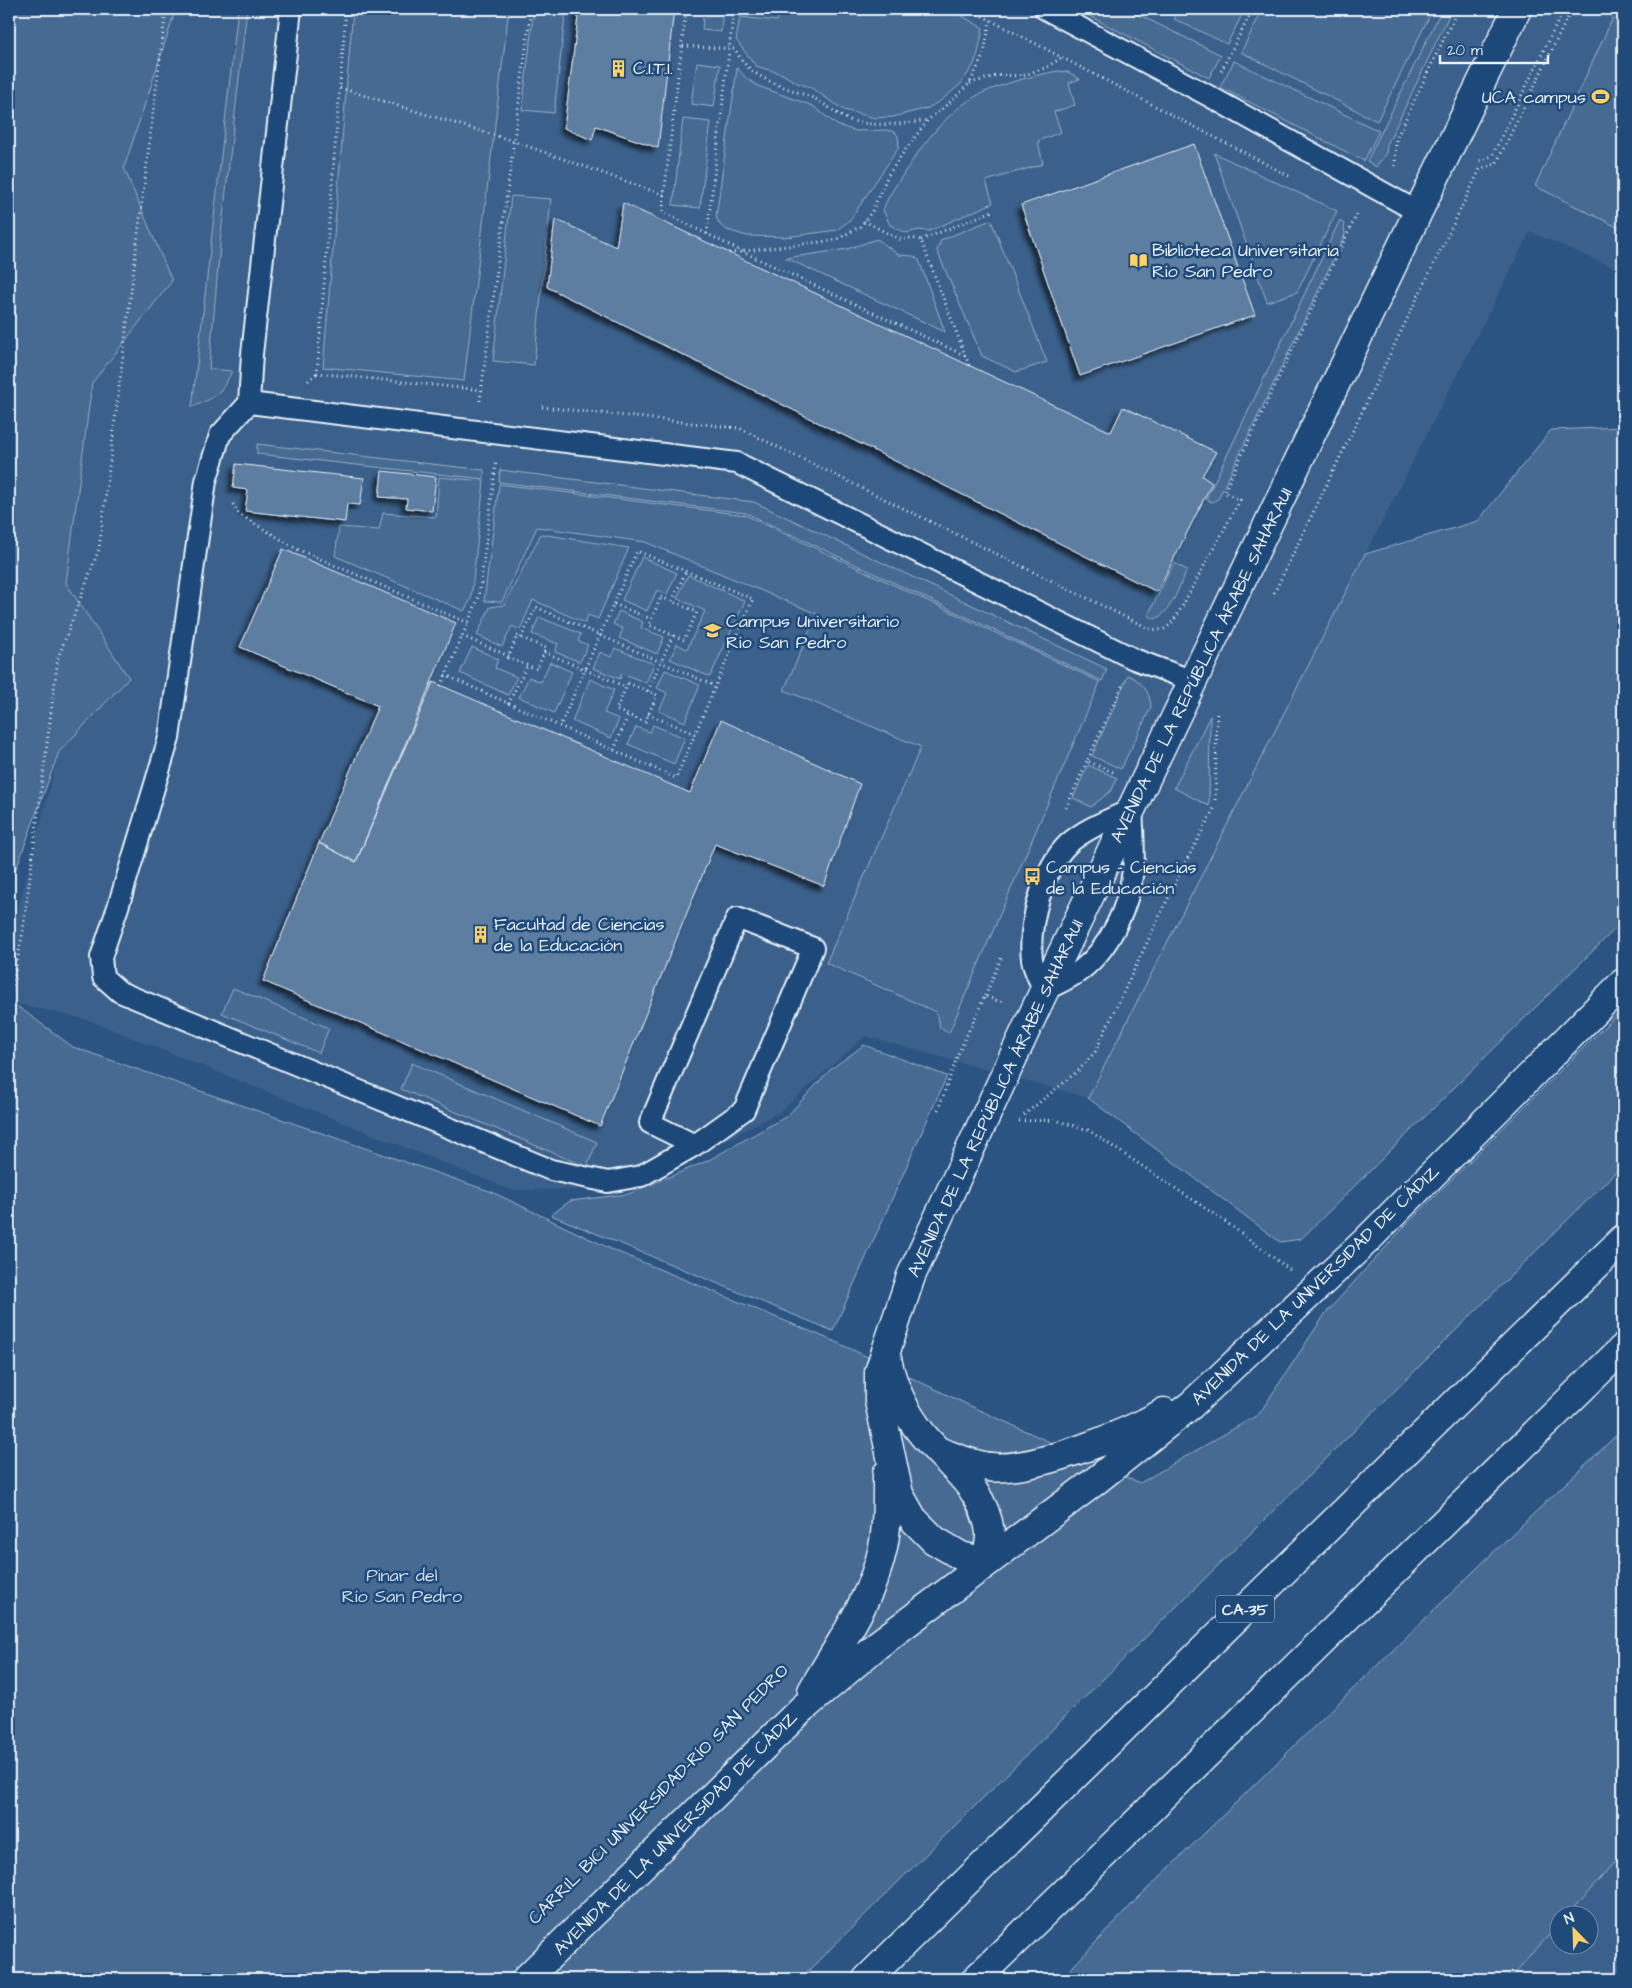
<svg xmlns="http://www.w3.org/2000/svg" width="1632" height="1988" font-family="'Architects Daughter',sans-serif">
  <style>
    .built { fill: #3a608b }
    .green { fill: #476b93; stroke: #98aec6 }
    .building { fill: #5d7da1; stroke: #e8f1f8; filter: url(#shadow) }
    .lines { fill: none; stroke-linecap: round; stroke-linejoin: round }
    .lane-casing { stroke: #e8f1f8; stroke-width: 24 }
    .secondary-casing { stroke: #e8f1f8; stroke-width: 31 }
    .highway-casing { stroke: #e8f1f8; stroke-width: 31 }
    .path { stroke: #e8f1f8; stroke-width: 3; stroke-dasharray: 1 4; stroke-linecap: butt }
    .lane { stroke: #1f4a7a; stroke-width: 20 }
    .secondary { stroke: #1f4a7a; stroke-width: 28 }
    .highway { stroke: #1f4a7a; stroke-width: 28 }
    .labels { text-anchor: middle; stroke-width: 5; stroke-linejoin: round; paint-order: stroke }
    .shield { fill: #1f4a7a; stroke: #acbfd2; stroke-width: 1 }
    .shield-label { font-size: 16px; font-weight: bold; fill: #e8f1f8 }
    .poi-label { font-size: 18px; fill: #e8f1f8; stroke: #1f4a7a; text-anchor: start }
    .street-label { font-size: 18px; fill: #e8f1f8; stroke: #1f4a7a }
    .park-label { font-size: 18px; fill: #d0dde9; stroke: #1f4a7a }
  </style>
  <defs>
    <filter id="shadow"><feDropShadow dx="-4.5" dy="4.5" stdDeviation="2.5" flood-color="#0009"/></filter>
  </defs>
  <rect width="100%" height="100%" fill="#2b5482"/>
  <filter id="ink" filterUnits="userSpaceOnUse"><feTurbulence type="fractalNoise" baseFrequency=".02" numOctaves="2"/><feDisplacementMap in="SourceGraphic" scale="10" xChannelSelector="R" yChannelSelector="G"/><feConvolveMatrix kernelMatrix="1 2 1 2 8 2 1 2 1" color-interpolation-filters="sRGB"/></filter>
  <g filter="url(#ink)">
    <path class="built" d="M176,9H1623V271L1530,232L1088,1098L865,1036L781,1111L632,1189L511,1190L88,1020L10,1002L9,944L59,752L129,678L66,583L92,383L172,281L124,168Z
      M1623,1854V1979H1509L1559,1924L1560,1946H1590V1916L1567,1915Z"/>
    <path class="green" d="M9,9H176L124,168L172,281L92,383L66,583L129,678L59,752L9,888Z
      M238,9H247L221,234L209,369L232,371C221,394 215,398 192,407Z
      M353,9H509L464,381L323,367Z
      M534,9H566L554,113L522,110Z
      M704,9H723L721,32L702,30Z
      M779,9H950L983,28L978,53L973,66L960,85L940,101L928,108L893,117L875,118L844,110L810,87L797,83L782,74L756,66L736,40L740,17L777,21Z
      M1076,9H1127L1221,55L1209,78Z
      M1180,9H1245L1227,44L1174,19Z
      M1263,9H1433L1377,121L1241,52Z
      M1442,9H1452L1387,145L1386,153L1376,167L1367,161Z
      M1617,9H1623V230L1535,186Z
      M1234,61L1379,131L1364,161L1220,87Z
      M697,62L720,65L714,107L691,104Z
      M737,68L746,78L758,86L813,106L837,125L856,131L887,130L895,132L898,136L899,147L850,220L837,230L786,237L747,236L727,230L720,225L716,217Z
      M1058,71L1068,72L1080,79L1069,83L1075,105L1054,112L1061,132L1038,141L1043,164L986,181L993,203L929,231L919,230L906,233L890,225L883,210C888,196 896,185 904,173C923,144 948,110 980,94C1001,84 1035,75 1058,71Z
      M683,119L711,122L700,208L673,205Z
      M1214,153L1337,211L1297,292L1267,302Z
      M511,196L551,199L534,365L493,361Z
      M991,220L1047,362L1016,372L982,356L937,251L941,240Z
      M1340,220L1344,224L1345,235L1218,499L1212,502L1206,499Z
      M877,239L899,255L913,256L919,260L945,332L786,258L847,249Z
      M1623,427V921L1301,1239L1280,1242L1088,1098L1365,554L1478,521L1551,430Z
      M257,444L484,470V479L257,454Z
      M500,470L754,502L1107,669L1102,681L746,513L499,482Z
      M439,477L484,481L471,599L464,611L335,556L339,527L379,530L383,513L436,517Z
      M499,484L745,515L1100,682L949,1033L940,1028L936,1012L826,963L921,747L784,690L817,614L645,542L537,527L502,602L484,601Z
      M541,534L629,548L598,619L588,615L585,623L533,600L520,630L512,626L502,647L477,635L490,607L504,605Z
      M642,557L677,573L667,594L657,590L647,611L622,600Z
      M1174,563L1187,570C1179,586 1172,612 1155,619L1148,615Z
      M688,575L745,601L710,677L670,659L677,644L687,649L705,611L677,598Z
      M619,611L643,622L641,628L664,637L657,654L619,638L623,629L613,624Z
      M539,617L581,634L578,641L588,645L580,662L555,652L558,644L532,634Z
      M472,647L498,659L495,668L517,677L508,695L460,673Z
      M615,648L654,664L646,683L622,673L620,679L593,668L600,652L611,657Z
      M550,662L572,672L554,713L519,697L529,677L541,682Z
      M665,670L700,685L685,722L659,711L667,693L657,688Z
      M1128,675C1142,681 1150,692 1151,707L1121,769L1092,756Z
      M590,679L614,690L604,713L619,719L611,738L572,721Z
      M1210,716L1209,806L1174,788Z
      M653,725L685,738L674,764L628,744L636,727L650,732Z
      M1088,765L1117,778L1112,790L1091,807L1073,798Z
      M233,988L329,1028L319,1053L222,1013Z
      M9,1000L73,1047L492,1192L613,1250L836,1342L977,1409L1140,1483L1259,1414L1325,1314L1405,1226L1623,1008V1165L800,1979H9Z
      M864,1045L947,1076L833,1331L551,1215L570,1201L628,1194L707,1161L787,1116L831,1069Z
      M412,1063L597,1142L587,1167L401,1089Z
      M1623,1429V1854L1567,1915L1560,1916L1559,1924L1509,1979H1061L1137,1899L1507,1539Z"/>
    <path class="building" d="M579,9H674L658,148L596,126L592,140L564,128Z
      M1194,144L1255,315L1080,376L1021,205Z
      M623,203L1111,432L1123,407L1216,452L1202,476L1212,483L1157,592L547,287L555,219L616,247Z
      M236,464L364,478L360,505L347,504L345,522L245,511L248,490L233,488Z
      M382,471L436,477L432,511L406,508L407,499L379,497Z
      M283,549L456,623L356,862L319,843L378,706L240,647Z
      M433,682L690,793L721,720L860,784L824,886L715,844L600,1126L263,981L319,843L356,862Z"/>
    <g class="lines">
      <defs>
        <path id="lane" d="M291,9L252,354L249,403L220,435L206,481L169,738L118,907L101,957L103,977L120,992L551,1170L608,1182L641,1176L695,1145L744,1110L813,948L737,918L650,1123L695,1145
          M1045,9L1209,96L1418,212
          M249,403L737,463L1134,659L1193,681
          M1132,809C1133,829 1135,850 1133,870C1129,906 1110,948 1081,970C1070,979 1056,984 1044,991C1040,981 1033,969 1032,959C1028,925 1043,868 1068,844C1086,828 1111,819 1132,809Z"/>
        <path id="secondary" d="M887,1359C893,1387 905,1413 923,1435C949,1466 984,1488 990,1532C991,1541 987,1553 985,1562
          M938,1451C955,1457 972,1465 990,1467C1031,1472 1129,1434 1164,1412
          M985,1562L961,1556L934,1540L913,1519L899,1494L879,1401V1372L911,1276L1044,991L1418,212L1517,9
          M812,1691C838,1646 873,1598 883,1547C888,1523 887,1498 887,1474
          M526,1979L802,1709L876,1646L1094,1482L1191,1405L1366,1241L1623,983"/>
        <path id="highway" d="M867,1979L1623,1239
          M976,1979L1623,1348"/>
      </defs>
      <use href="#lane" class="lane-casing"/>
      <use href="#secondary" class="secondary-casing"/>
      <use href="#highway" class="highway-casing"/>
      <path class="path" d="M346,9L317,373L481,390
        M969,9L1289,176
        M683,46L735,49C738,54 741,61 746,65C763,83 793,89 815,99C833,108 840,120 862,123C884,126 907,124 928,120
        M1221,71L1253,9
        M970,83L1001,75L1022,76L1047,67L1061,58
        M340,88L513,141L664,195L686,9
        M1480,161L1492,156L1564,9
        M1395,166L1396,139L1458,9
        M664,195L663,212L743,252L966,356
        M864,221L901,240L911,238L921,240L969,365
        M707,234L734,9
        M921,240L995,210
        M729,253L836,240L861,226L872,211L888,175L906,149L928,120L949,103L970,83L984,54L990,20
        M308,381L317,373
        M480,401L531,9
        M542,407L739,428L1150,629L1163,630L1170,625L1178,614L1240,500L1224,492L1358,212
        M233,504L239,514L295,548L468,623
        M1274,593L1480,169L1496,164L1572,9
        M661,597L697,612L684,640L649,625Z
        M672,601L686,571
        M614,604L651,619
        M462,636L509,656
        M517,636L546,648L537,669L508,658Z
        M521,638L536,607L715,686
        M544,652L626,687
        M445,675L676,778L753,599L637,551L560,726
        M628,683L657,695L645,722L616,710Z
        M441,686L479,597L496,463
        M648,691L673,635
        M508,704L527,666
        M648,714L695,734
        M614,750L628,715
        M1113,772L1087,761L1122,686
        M1066,808L1087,761
        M985,996L1002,956
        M9,1005L23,931L58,658L99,549L166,9
        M938,1110L958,1054L985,996L1003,1003
        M1024,1115L1079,1070L1095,1052L1182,869L1215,807L1217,712
        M1019,1121L1055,1120L1088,1130L1226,1222L1290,1270"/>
      <use href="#lane" class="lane"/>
      <use href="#secondary" class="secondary"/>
      <use href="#highway" class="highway"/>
    </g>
  </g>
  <defs>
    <symbol id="building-bare" viewBox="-9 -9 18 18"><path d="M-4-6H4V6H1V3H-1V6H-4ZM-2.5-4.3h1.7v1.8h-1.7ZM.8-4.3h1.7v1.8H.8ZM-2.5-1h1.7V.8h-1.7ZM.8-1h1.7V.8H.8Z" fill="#ffd166" stroke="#1f4a7a" stroke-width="2.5" paint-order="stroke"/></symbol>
    <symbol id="stadium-bare" viewBox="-9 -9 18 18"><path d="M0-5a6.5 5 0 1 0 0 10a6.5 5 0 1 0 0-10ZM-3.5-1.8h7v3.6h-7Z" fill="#ffd166" stroke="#1f4a7a" stroke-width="2.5" paint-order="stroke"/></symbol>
    <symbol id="library-bare" viewBox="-9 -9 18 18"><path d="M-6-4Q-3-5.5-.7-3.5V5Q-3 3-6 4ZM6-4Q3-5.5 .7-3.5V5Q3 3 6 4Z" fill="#ffd166" stroke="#1f4a7a" stroke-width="2.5" paint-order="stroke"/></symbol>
    <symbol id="university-bare" viewBox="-9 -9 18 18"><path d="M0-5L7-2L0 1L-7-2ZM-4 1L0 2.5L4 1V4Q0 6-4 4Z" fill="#ffd166" stroke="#1f4a7a" stroke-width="2.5" paint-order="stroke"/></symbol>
    <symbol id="bus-bare" viewBox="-9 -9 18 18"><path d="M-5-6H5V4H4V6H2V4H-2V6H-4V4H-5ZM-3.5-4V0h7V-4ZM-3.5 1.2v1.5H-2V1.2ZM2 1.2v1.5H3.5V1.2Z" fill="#ffd166" stroke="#1f4a7a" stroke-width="2.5" paint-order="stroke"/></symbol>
  </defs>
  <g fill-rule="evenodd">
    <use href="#building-bare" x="606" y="56" width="25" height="25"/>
    <use href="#stadium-bare" x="1588" y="84" width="25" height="25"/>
    <use href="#library-bare" x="1126" y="248" width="25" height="25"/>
    <use href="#university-bare" x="700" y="618" width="25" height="25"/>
    <use href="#bus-bare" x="1020" y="864" width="25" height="25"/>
    <use href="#building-bare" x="468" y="922" width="25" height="25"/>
  </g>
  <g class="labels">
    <rect class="shield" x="1216" y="1595.5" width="58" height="27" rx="4"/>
    <g class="shield-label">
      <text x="1245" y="1615">CA-35</text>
    </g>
    <g class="poi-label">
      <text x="633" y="74">C.I.T.I.</text>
      <text x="1586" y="103" text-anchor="end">UCA campus</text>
      <text x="1152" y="256">Biblioteca Universitaria<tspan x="1152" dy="21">Río San Pedro</tspan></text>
      <text x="726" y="627">Campus Universitario<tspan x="726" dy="21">Río San Pedro</tspan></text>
      <text x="1046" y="873">Campus - Ciencias<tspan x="1046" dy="21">de la Educación</tspan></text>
      <text x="494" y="930">Facultad de Ciencias<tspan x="494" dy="21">de la Educación</tspan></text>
    </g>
    <g class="street-label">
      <text transform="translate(1201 665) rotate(-64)" y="6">AVENIDA DE LA REPÚBLICA ÁRABE SAHARAUI</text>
      <text transform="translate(995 1098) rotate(-65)" y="6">AVENIDA DE LA REPÚBLICA ÁRABE SAHARAUI</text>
      <text transform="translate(1315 1285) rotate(-44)" y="6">AVENIDA DE LA UNIVERSIDAD DE CÁDIZ</text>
      <text transform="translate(658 1794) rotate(-45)" y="6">CARRIL BICI UNIVERSIDAD-RÍO SAN PEDRO</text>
      <text transform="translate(675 1833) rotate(-45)" y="6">AVENIDA DE LA UNIVERSIDAD DE CÁDIZ</text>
    </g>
    <g class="park-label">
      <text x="402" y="1581">Pinar del<tspan x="402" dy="21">Río San Pedro</tspan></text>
    </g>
  </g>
  <rect width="1632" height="1988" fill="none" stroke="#1f4a7a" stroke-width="30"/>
  <rect x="15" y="15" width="1602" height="1958" fill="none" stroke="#e8f1f8" stroke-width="2" filter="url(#ink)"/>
  <g transform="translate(1574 1930) rotate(337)"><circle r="24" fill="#1f4a7a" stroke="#6f8dac"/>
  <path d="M0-4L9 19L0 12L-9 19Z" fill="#ffd166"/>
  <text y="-8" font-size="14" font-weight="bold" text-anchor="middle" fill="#e8f1f8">N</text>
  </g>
  <path d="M1440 55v8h108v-8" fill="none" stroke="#e8f1f8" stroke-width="2.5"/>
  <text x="1447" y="55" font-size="15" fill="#e8f1f8" stroke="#1f4a7a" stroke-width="4" paint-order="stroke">20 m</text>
</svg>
